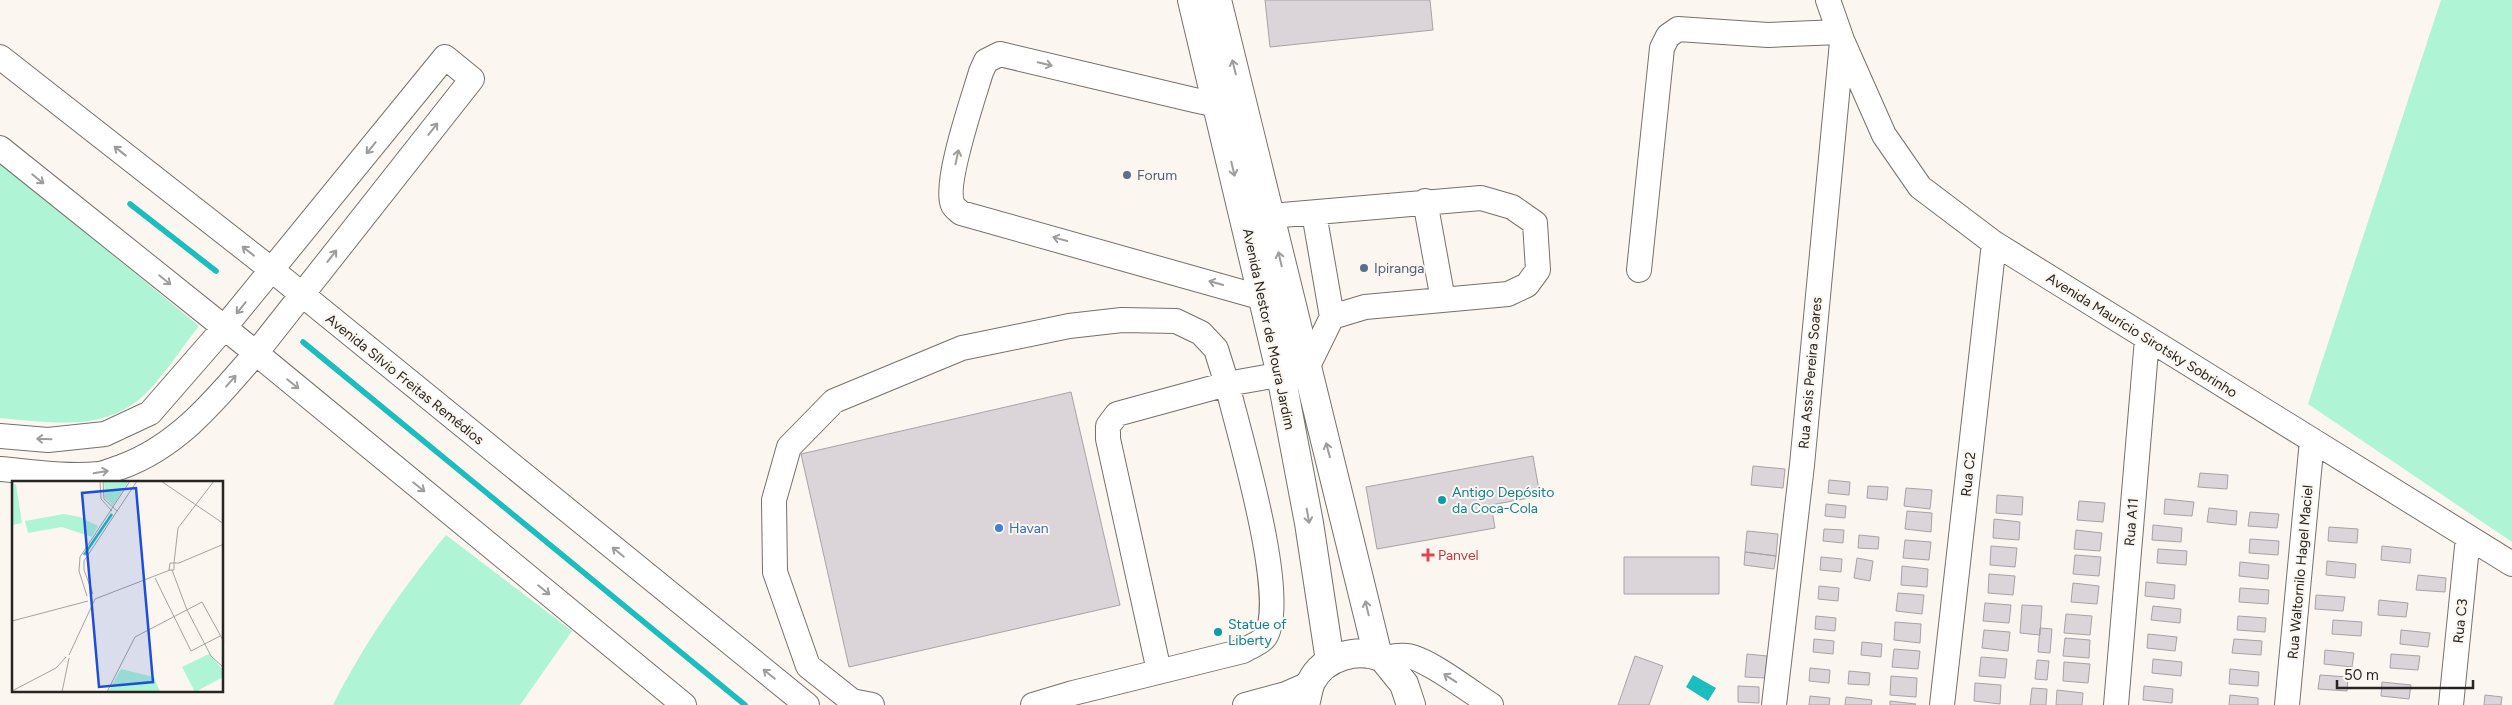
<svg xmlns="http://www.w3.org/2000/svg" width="2512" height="705" font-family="Figtree,sans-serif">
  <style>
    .green { fill: #aff4d4 }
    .water { fill: #1bbdbd }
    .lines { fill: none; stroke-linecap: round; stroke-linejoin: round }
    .stream { stroke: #1bbdbd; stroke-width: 5.5 }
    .building { fill: #dbd5da; stroke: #a8a2a7 }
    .minor-casing { stroke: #75716b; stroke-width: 26 }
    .major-casing { stroke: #75716b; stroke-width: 30 }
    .minor { stroke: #fff; stroke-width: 24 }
    .major { stroke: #fff; stroke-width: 28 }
    .oneway { stroke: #9d9d9c }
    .service-dot { fill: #5c6f8a; stroke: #fbf6f0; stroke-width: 2 }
    .culture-dot { fill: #0f9aa8; stroke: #fbf6f0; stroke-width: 2 }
    .shop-dot { fill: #3f7fe0; stroke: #fbf6f0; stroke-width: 2 }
    .health-dot { fill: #e0444e; stroke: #fbf6f0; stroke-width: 2 }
    .labels { text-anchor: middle; stroke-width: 4; stroke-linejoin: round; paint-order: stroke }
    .service-label { font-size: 14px; fill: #4e5e75; stroke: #fbf6f0; text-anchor: start }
    .street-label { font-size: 14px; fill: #262522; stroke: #fbf6f0 }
    .culture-label { font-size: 14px; fill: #0d838f; stroke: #fbf6f0; text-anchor: start }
    .shop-label { font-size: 14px; fill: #366cbe; stroke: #fbf6f0; text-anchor: start }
    .health-label { font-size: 14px; fill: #be3a42; stroke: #fbf6f0; text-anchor: start }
    .inset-river { fill: none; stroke: #1bbdbd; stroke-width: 2.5 }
    .inset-road { fill: none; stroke: #a6a29e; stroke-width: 1 }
    .view { fill: #1d4ed8; fill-opacity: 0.15; stroke: #1d4ed8; stroke-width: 2.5 }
    .inset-edge { fill: none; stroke: #262522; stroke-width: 2.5 }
  </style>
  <rect width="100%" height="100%" fill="#fbf6f0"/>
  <path class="green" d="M2441,0H2512V542L2308,404Z
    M0,162L199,326C181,348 164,376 144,395C104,433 48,422 0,418Z
    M446,535L572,631L520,705H333C365,642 402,589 446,535Z"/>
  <path class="water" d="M1693,675L1716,688L1708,701L1686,687Z"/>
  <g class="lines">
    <path class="stream" d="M130,204L216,271
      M303,342L745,705"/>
  </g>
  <path class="building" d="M1265,0H1430L1433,30L1270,47Z
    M1071,392L1120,605L849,667L801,454Z
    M1533,456L1540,496L1491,505L1495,528L1377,549L1366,487Z
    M1753,466L1785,469L1783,488L1751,485Z
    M2200,473L2228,475L2227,489L2198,487Z
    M1829,480L1850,482L1849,495L1828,493Z
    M1868,486L1888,487L1887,500L1867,498Z
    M1906,488L1932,490L1930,509L1904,506Z
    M1997,495L2023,497L2022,515L1996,513Z
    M2165,499L2194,502L2192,516L2164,514Z
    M2079,501L2105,503L2103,522L2077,520Z
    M1826,504L1846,506L1845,518L1825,516Z
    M2209,508L2237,511L2236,525L2207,522Z
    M1907,511L1932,513L1931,532L1905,529Z
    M2250,512L2279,514L2277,528L2248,526Z
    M1994,519L2020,522L2019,540L1993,538Z
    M2153,525L2182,528L2181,542L2152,540Z
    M2329,527L2358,529L2357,543L2328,541Z
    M1824,529L1844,530L1843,543L1823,541Z
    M2076,530L2102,533L2100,551L2074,549Z
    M1747,531L1778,534L1776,556L1745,552Z
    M1859,535L1879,537L1878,549L1858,548Z
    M2250,539L2279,541L2278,555L2249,553Z
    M1905,540L1931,542L1929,560L1903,558Z
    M1991,546L2017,548L2015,567L1990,565Z
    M2382,546L2411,549L2410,563L2381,560Z
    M2158,549L2187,551L2186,565L2157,563Z
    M1745,552L1776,556L1774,569L1744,565Z
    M2075,555L2101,557L2099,576L2073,574Z
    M1624,557H1719V594H1624Z
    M1821,557L1842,559L1841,572L1820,570Z
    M1857,558L1873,561L1870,581L1854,578Z
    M2327,561L2356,564L2355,578L2326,575Z
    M2240,562L2269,565L2268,579L2239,576Z
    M1902,566L1928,569L1927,587L1901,585Z
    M1989,574L2015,576L2013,595L1988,593Z
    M2418,575L2446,578L2445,592L2416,590Z
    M2146,582L2175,585L2174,599L2145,596Z
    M2073,583L2099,586L2097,604L2071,602Z
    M1819,586L1839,588L1838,601L1818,599Z
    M2240,588L2269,590L2268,604L2239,602Z
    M1898,593L1924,595L1922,614L1896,611Z
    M2316,595L2345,597L2343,611L2315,609Z
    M2379,600L2408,603L2406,617L2378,615Z
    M1985,603L2011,605L2009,623L1983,621Z
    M2022,605L2042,606L2040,635L2020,633Z
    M2153,606L2181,609L2180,623L2151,620Z
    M2066,614L2092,616L2090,635L2064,633Z
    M1816,616L1836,618L1835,631L1815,629Z
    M2238,616L2266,618L2265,632L2237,630Z
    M2333,620L2362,622L2361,636L2332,634Z
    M1895,622L1921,624L1920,643L1894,640Z
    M2040,628L2052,629L2050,653L2038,652Z
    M1984,630L2010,632L2008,651L1982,648Z
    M2401,630L2430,633L2428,647L2400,644Z
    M2148,634L2177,637L2175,651L2147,648Z
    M2065,638L2090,640L2089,658L2063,656Z
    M1814,639L1834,641L1833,654L1813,652Z
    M2234,639L2262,641L2261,655L2232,653Z
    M1862,642L1882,644L1881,657L1861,655Z
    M1894,649L1920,651L1918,669L1892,667Z
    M2325,650L2354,653L2352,667L2324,664Z
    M1747,654L1767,656L1765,678L1745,677Z
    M2391,654L2420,656L2418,670L2390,668Z
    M1635,656L1663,666L1649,705H1618Z
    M1981,657L2007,659L2005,678L1979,676Z
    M2153,659L2182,662L2181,676L2152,673Z
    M2037,660L2049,661L2047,680L2035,679Z
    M2064,662L2090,664L2088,683L2063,681Z
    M1810,668L1830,670L1829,683L1809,681Z
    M2230,669L2259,672L2258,686L2229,684Z
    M1849,671L1870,673L1869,685L1848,684Z
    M2320,675L2348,677L2347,691L2318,689Z
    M1891,676L1917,678L1916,697L1890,695Z
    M2382,682L2411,685L2409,699L2381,696Z
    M1975,683L2001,685L2000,704L1974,701Z
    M1738,686L1759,687V703L1738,702Z
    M2144,686L2173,689L2172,703L2143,700Z
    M2032,688L2047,689L2046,705H2030Z
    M2057,690L2083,693L2082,705H2056Z
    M2230,695L2258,698V705H2229Z
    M2485,695L2502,697L2501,705H2484Z
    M1810,696L1830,698L1829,705H1809Z
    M1846,697L1872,700L1871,705H1845Z
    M1890,701L1916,704L1915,705H1890Z"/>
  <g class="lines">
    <defs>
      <path id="minor" d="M1828,0L1842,40L1884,135L1920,187L1994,243L2512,564
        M0,57L272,270L807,705
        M1233,103L1217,105L1194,100L1000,54L986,61L981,72C974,96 943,185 953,205C954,208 959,211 961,213L1263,298H1277
        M0,148L256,353L684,705
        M1425,201L1443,300
        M1314,213L1332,317
        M1639,270L1662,48L1668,36L1678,29L1768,35L1839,32
        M0,436L48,440L105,434L150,413L224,328L445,57L472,79L256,353C216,399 179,446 121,467C114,469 106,473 99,474C66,477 33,472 0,469
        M1383,658C1391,657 1399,655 1407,656C1427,658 1472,693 1491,705
        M872,705L852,701L808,666L775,572L774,500L789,447L834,401L962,348L1069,326L1122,320L1176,321L1201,333L1216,349L1227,384L1117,414L1108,426V439L1159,671
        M1033,705L1073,693L1243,651C1249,647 1261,643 1265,637C1290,600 1238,431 1227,384L1306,370L1332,317L1365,307L1508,294L1527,285L1538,270L1535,223L1512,207L1481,198L1270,216L1252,220
        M1245,705L1286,694L1311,683
        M1774,705L1802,465L1842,42
        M1942,705L1994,243
        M2116,705L2147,339
        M2287,705L2312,440
        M2451,705L2468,537"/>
      <path id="major" d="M1192,0L1281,375L1309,523L1330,661
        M1217,0L1378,656
        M1305,705C1307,698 1308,689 1311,682C1324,656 1358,647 1383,658L1404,684L1411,705"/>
    </defs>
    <use href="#minor" class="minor-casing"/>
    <use href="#major" class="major-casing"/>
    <use href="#minor" class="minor"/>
    <use href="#major" class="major"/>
  </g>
  <defs><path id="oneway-shaft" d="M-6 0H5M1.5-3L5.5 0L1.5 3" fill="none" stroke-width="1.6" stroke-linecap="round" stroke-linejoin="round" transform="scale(1.25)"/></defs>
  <g class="oneway">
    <use href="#oneway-shaft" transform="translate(1045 64) rotate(14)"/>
    <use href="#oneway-shaft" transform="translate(1234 67) rotate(-104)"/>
    <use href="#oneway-shaft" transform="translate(433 129) rotate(-52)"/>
    <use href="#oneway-shaft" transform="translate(371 148) rotate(129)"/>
    <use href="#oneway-shaft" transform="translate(120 151) rotate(-142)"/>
    <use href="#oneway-shaft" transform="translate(957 157) rotate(-78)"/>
    <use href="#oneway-shaft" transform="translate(1233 169) rotate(77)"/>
    <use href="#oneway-shaft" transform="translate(38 179) rotate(39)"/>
    <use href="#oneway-shaft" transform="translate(1060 239) rotate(-165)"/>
    <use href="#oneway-shaft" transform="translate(248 251) rotate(-142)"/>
    <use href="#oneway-shaft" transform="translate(332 256) rotate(-52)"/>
    <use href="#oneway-shaft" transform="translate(1280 259) rotate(-103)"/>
    <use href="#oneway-shaft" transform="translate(165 280) rotate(39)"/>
    <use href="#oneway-shaft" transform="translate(1216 283) rotate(-164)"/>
    <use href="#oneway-shaft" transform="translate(241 308) rotate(129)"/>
    <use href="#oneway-shaft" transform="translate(231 381) rotate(-49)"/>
    <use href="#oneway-shaft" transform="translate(293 384) rotate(39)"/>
    <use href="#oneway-shaft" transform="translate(44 439) rotate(-178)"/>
    <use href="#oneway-shaft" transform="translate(1328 450) rotate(-105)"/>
    <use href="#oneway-shaft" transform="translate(101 472) rotate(-10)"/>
    <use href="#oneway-shaft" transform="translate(419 487) rotate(39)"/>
    <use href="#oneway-shaft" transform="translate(1308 516) rotate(80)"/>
    <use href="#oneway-shaft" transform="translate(618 552) rotate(-141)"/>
    <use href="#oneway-shaft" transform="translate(544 590) rotate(39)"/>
    <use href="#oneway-shaft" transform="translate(1367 608) rotate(-103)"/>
    <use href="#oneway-shaft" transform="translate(769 674) rotate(-141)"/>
    <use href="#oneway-shaft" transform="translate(1450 678) rotate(-147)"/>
  </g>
  <g class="service-dot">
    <circle cx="1127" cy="175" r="5"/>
    <circle cx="1364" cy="268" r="5"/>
  </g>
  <g class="culture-dot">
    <circle cx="1442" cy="500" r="5"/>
    <circle cx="1218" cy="632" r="5"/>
  </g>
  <circle class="shop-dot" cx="999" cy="528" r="5"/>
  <path class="health-dot" d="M1425.5 547.5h5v5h5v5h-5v5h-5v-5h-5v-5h5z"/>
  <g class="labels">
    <g class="service-label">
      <text x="1137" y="180">Forum</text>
      <text x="1374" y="273">Ipiranga</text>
    </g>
    <g class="street-label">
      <text transform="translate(1269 329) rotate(78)" y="5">Avenida Nestor de Moura Jardim</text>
      <text transform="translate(2142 335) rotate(32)" y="5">Avenida Maurício Sirotsky Sobrinho</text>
      <text transform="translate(1810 373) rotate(-85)" y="5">Rua Assis Pereira Soares</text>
      <text transform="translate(405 379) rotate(39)" y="5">Avenida Sílvio Freitas Remédios</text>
      <text transform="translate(1968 474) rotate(-84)" y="5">Rua C2</text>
      <text transform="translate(2131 522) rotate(-85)" y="5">Rua A11</text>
      <text transform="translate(2300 572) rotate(-85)" y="5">Rua Waltornilo Hagel Maciel</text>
      <text transform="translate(2460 621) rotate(-84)" y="5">Rua C3</text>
    </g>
    <g class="culture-label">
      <text x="1452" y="497">Antigo Depósito<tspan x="1452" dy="16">da Coca-Cola</tspan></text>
      <text x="1228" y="629">Statue of<tspan x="1228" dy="16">Liberty</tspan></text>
    </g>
    <g class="shop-label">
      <text x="1009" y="533">Havan</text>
    </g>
    <g class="health-label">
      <text x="1438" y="560">Panvel</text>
    </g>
  </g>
  <g transform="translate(12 481)">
    <rect width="211" height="211" fill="#fbf6f0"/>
    <path d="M0,0L4,4L10,42L0,44ZM92,0H117L101,25L93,17ZM52,33L68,36L86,45L80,56L50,46L16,52L13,40ZM197,173L211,189V196L183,211L170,186ZM109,188L142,196L148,211H96Z" fill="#aff4d4"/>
    <path class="inset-river" d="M72,74L100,33"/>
    <path class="inset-road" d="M88,0L89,18L100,30M91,0L92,18L105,30M149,0L212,43M162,82L166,47L202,0M162,82V89H157L158,82H167L212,63M160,89L175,129L199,175L212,187M143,97L179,170L208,155M81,113L72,89V80L125,0M75,115L67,90L68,76L118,0M83,118L158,89M0,140L76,120M57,174L83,118M0,210L44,187L54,176M50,211L57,177M95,211L123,156L190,121L212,161"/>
    <path class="view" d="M124,7L141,201L87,206L70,12Z"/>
    <rect width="211" height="211" class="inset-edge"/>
  </g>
  <path d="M2337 680v8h136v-8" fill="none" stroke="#262522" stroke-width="2.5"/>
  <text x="2344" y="680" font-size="15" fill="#262522" stroke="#fbf6f0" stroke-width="4" paint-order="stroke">50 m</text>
</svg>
